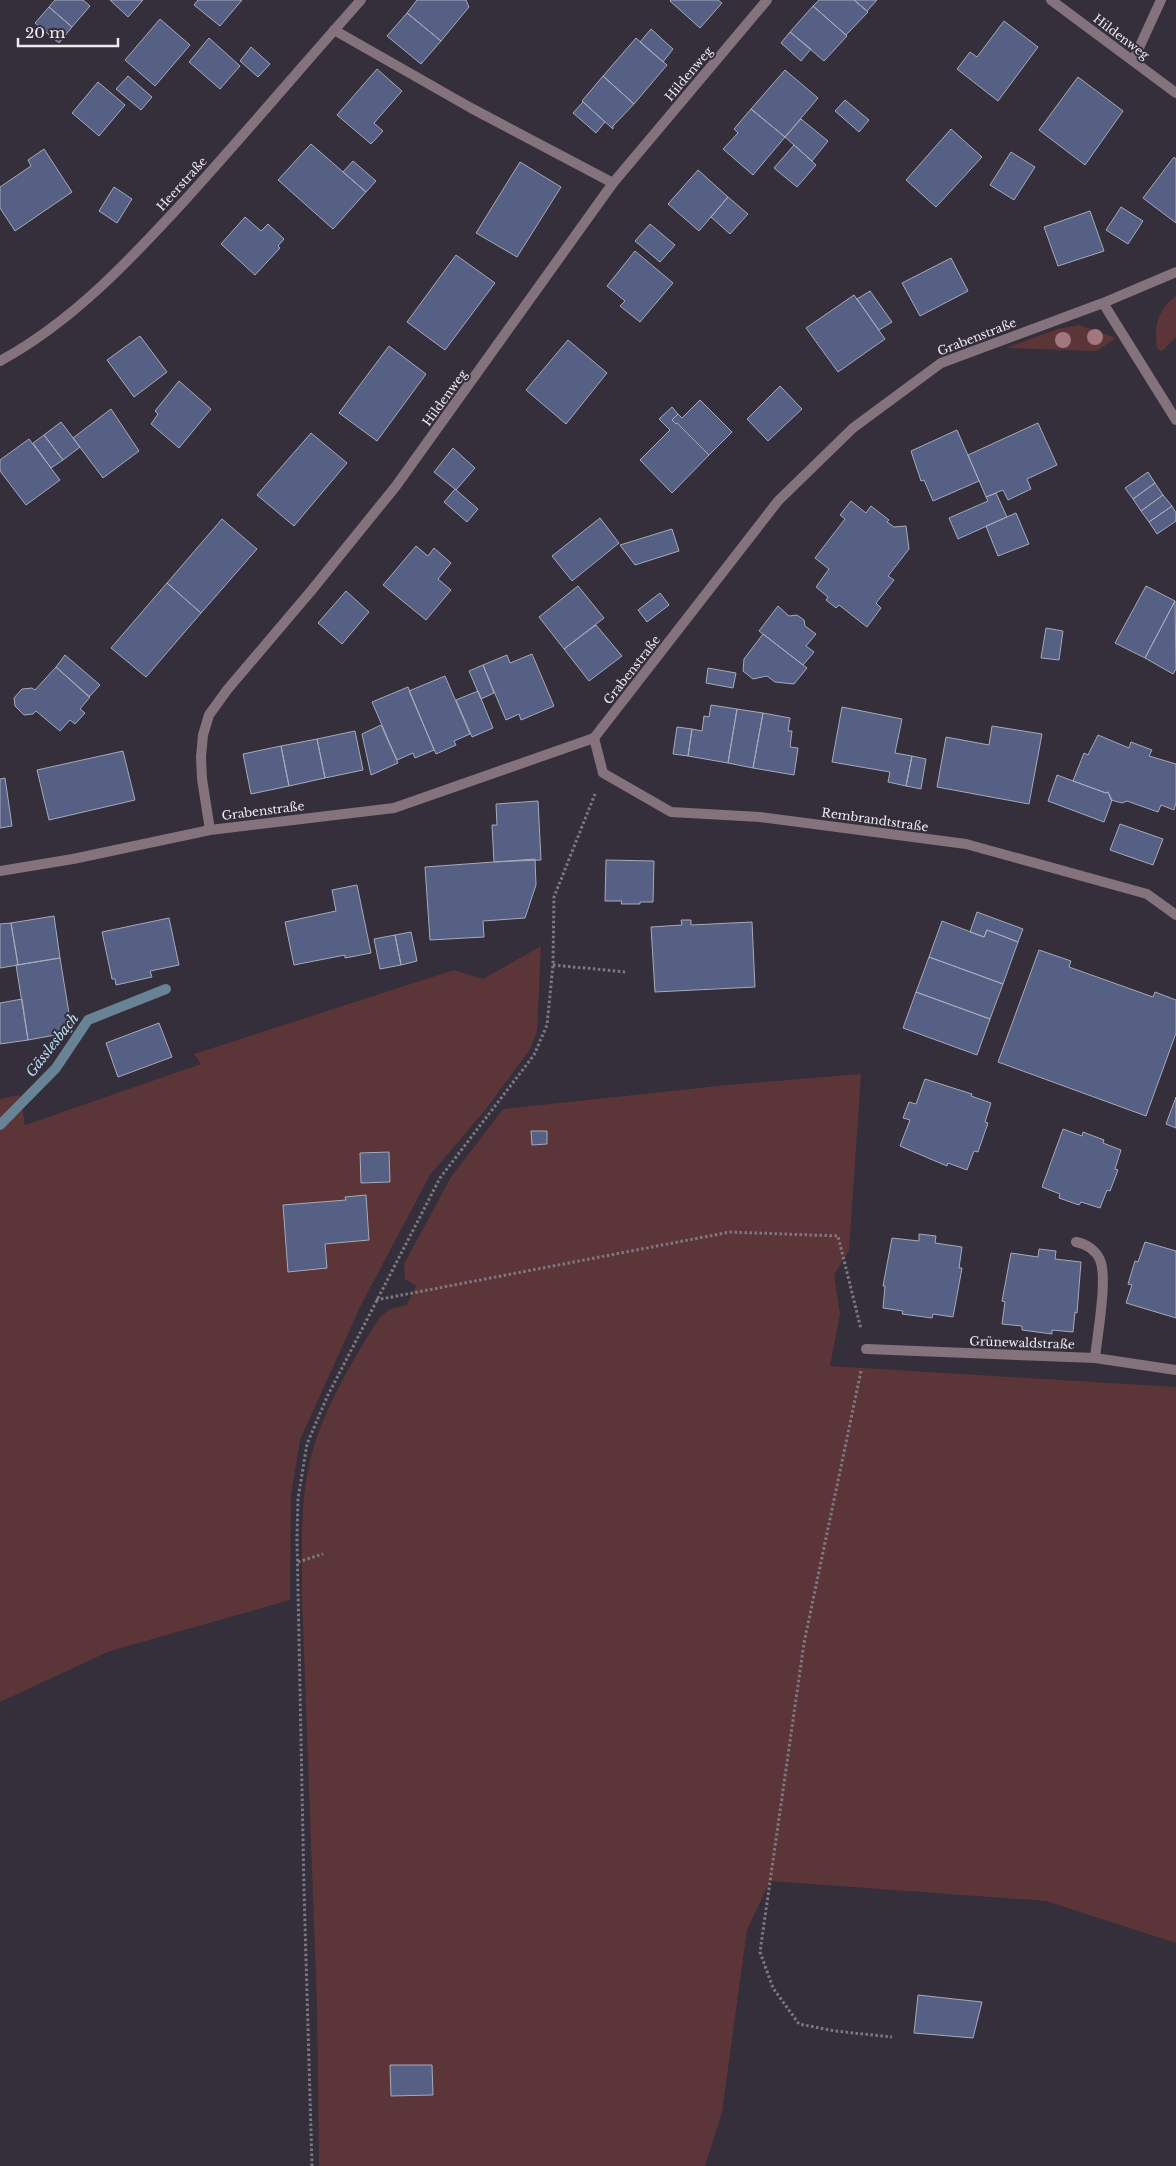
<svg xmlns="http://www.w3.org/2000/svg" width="1176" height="2166" font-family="'Libre Baskerville',serif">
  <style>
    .green { fill: #5b3537 }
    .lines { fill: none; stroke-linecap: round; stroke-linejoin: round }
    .stream { stroke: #688296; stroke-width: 10 }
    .building { fill: #565f84; stroke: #a6aab9 }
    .path { stroke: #7d7983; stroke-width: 3; stroke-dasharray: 2.5 2.5; stroke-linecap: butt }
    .service { stroke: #84727d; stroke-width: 10 }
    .minor { stroke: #84727d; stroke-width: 10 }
    .tree { fill: #a3777e }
    .labels { text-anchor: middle; stroke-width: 4; stroke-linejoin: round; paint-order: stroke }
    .street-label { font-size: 12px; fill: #eeeaf2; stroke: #342f3a }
    .water-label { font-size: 14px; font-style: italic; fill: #b9dff9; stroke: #342f3a }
  </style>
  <rect width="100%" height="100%" fill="#342f3a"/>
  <path class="green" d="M1176,296V337L1162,351L1158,350C1152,330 1158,308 1176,296Z
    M1079,325L1116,338L1097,351L1006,348L1058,329Z
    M541,946L537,1032L529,1051L486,1109L430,1175L361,1305L300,1440L291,1496L290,1600L110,1651L0,1702V1099L20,1095L25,1125L201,1064L194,1054L454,970L483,979Z
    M861,1074L849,1250L834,1275L840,1314L830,1366L1176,1387V1943L1046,1901L770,1881L747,1930L722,2112L705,2166H319L317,2006L302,1598C302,1548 299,1494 314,1446C327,1404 356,1353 381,1316L390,1309L407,1305L416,1286L405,1279L404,1264L451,1177L503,1109L728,1085Z"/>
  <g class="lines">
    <path class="stream" d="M0,1125L56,1068L88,1020L166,989"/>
  </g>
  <path class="building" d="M55,0H83L90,6L72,27L49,7Z
    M110,0H143L128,17Z
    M198,0H242L220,26L194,5Z
    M417,0H466L469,7L441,41L407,13Z
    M671,0H718L722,3L700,28L670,1Z
    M819,0H854L868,12L846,35L813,6Z
    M854,0H877L867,11Z
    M813,6L847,36L824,61L790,32Z
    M49,7L72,27L59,43L35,23Z
    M407,13L441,41L421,64L387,36Z
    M160,19L190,45L155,86L125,60Z
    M1004,21L1038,47L998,101L957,69L970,52L977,57Z
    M651,29L673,49L663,62L640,42Z
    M790,32L811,49L801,61L781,43Z
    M209,38L240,66L220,89L189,62Z
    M636,38L667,65L634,104L603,76Z
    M251,47L270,64L258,77L240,61Z
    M377,69L402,91L374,123L383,131L371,144L337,115Z
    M785,70L818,98L785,137L751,109Z
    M128,76L152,97L141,110L116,89Z
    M603,76L634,104L613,126V129L582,101Z
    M1078,77L1123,111L1085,165L1039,130Z
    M98,82L125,105L99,136L72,113Z
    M845,100L869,120L859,132L835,111Z
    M583,102L605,122L596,133L573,113Z
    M751,109L785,137L753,175L723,149L738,133L734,129Z
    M801,119L828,141L812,161L785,137Z
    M951,129L982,157L936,207L906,180Z
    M311,144L366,192L333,229L278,180Z
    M794,145L816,165L797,187L774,168Z
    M44,149L72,192L15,231L0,208V187L31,166L28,160Z
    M1011,152L1035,167L1014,200L990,185Z
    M1174,157L1176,159V223L1143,198Z
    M353,161L376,181L366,192L343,172Z
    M520,162L561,187L517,257L476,233Z
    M698,170L728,197L699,231L668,204Z
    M114,187L132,199L117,223L99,211Z
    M728,197L748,214L730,234L711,217Z
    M1121,207L1143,221L1128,244L1106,230Z
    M1090,211L1104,251L1058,266L1044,227Z
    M245,217L261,231L268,224L284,239L278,246L280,248L255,275L221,244Z
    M650,224L675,245L660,262L635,241Z
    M635,251L673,283L640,322L620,306L625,301L607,286Z
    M456,255L495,283L445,350L407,322Z
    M951,258L968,291L920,316L902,283Z
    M870,291L892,322L879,330L857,299Z
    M854,295L885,339L838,372L806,328Z
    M140,336L167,372L134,397L107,360Z
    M568,340L607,373L566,424L526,390Z
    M389,346L426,374L377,441L339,413Z
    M179,381L211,409L179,448L151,424L158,414L155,411Z
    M780,386L802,409L768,441L747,419Z
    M700,400L732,432L709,455L677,423L676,424L672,420L678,414L682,418Z
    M672,407L678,414L672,420L676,424L677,423L709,455L672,493L640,460L670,430L659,419Z
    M111,409L139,451L103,478L73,438Z
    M61,422L80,447L63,460L44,435Z
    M1038,423L1057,465L1027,479L1031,489L1008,500L1003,490L986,497L968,455Z
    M957,430L979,481L933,501L924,480L921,481L911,451Z
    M311,433L347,463L294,526L257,495Z
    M44,435L63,460L51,468L33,443Z
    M29,439L60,480L26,505L0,471V460Z
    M453,448L475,468L456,490L434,472Z
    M1148,472L1155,483L1133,499L1125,488Z
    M1155,483L1163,495L1141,511L1133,499Z
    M455,489L478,509L467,522L444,502Z
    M996,493L1007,517L958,539L949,518L988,501L986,497Z
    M1163,495L1172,506L1149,522L1141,511Z
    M851,501L866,513L871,506L889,520L887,522L894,527L906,526L909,549L888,576L894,580L876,603L881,608L867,627L839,605L836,608L826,600L828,597L816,587L829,569L815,558L845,519L840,515Z
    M1172,506L1176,513V521L1157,534L1149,522Z
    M1016,513L1029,544L998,556L986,526Z
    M600,518L619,543L572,581L552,556Z
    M222,519L257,549L201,613L167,583Z
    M672,529L679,551L635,565L620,545Z
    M416,546L428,556L434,548L451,563L438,579L451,590L426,620L383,585Z
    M167,583L201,613L146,677L111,648Z
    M578,586L604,618L564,649L539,617Z
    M1146,586L1175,601L1145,658L1115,643Z
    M346,591L369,612L342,644L318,623Z
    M660,593L669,605L647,622L638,610Z
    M1175,601L1176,669L1173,674L1145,658Z
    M778,606L789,616L797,615L804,620L805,626L816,634L806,646L814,652L803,665L759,631Z
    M596,625L622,656L589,681L564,649Z
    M1046,628L1063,631L1059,660L1041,658Z
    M763,634L807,668L794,684L775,682L767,676L753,679L743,671L744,659Z
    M532,654L554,706L521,720L519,714L506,720L483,665L507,655L510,663Z
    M65,655L100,685L89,697L56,667Z
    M483,665L494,693L481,699L469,671Z
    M56,667L90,697L80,709L85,713L75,724L70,720L60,731L36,711L33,714L24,715L15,706L14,698L22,689L32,688L35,690Z
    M708,668L736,673L733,688L706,683Z
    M445,676L470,734L454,741L456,745L436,754L409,691Z
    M408,687L434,750L415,758L413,753L397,760L372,702Z
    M478,691L493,728L472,737L456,700Z
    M711,705L737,709L728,763L688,756L692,729L702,731L704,716L709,717Z
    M842,707L902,719L895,753L912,756L906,786L888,782L890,772L832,762Z
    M737,709L763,713L753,768L728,763Z
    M763,713L790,718L788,731H792L790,747L798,748L794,775L753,768Z
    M381,725L398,763L371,775L362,734Z
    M992,726L1042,734L1029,804L937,787L946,737L989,745Z
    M677,727L692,729L688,756L673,754Z
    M355,731L363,770L325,778L317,739Z
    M1098,735L1129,748L1131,742L1152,750L1149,756L1176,764V803L1174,810L1161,805L1158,812L1127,801L1122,803L1111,800L1108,792L1106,793L1073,781L1084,753L1088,755Z
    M317,739L325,778L289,786L281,746Z
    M281,746L289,786L251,794L243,754Z
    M123,751L135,800L49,820L37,770Z
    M912,756L926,759L921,789L906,786Z
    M1057,775L1106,793L1108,792L1112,800L1104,822L1048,801Z
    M5,778L12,826L0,828V779Z
    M538,801L541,860L494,862L492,825H497L496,804Z
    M1120,824L1163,839L1153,865L1110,850Z
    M535,859L536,885L525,918L483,921L484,937L430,940L425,867Z
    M606,860L654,861L653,902H640V904H621L622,901H605Z
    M357,885L371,953L345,958V955L294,965L285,922L336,911L332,890Z
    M977,912L1023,929L1018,942L987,930L984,937L970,932Z
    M54,916L60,958L18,965L11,923Z
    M169,918L179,965L150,971L152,977L116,985L115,979H112L102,932Z
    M681,920H691V925L752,922L755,987L655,992L651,927L682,925Z
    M942,921L984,937L987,930L1018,942L1003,984L929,957Z
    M11,923L18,965L0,968V924Z
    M411,932L417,961L401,965L395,935Z
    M395,935L401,965L380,969L374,939Z
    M1039,950L1071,961L1069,967L1153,997L1155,992L1176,1000V1033L1146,1116L998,1062Z
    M929,957L1003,984L990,1019L916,992Z
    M60,958L72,1032L28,1040L16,965Z
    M916,992L990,1019L977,1055L903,1028Z
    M22,999L28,1040L0,1044V1003Z
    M159,1023L172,1057L118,1077L106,1043Z
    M925,1079L972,1094L971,1096L991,1103L985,1122L988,1123L978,1152L974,1151L967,1170L948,1163L947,1166L900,1146L910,1120L903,1118L909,1102L916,1104Z
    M1176,1097V1128L1166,1124Z
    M1063,1129L1082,1136L1083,1132L1104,1140L1103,1143L1121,1150L1115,1169L1118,1170L1110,1191L1107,1190L1100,1208L1081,1202L1079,1205L1059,1198L1060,1194L1042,1187Z
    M531,1131H547V1144L532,1145Z
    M389,1152L390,1182L361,1183L360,1153Z
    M366,1195L369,1240L325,1244L327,1268L288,1272L283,1205L346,1200L345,1197Z
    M919,1234L936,1236L935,1243L962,1247L959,1268H962L953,1317L933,1314L932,1318L902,1314L903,1311L883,1308L885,1286H883L892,1238L919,1241Z
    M1145,1242L1176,1251V1318L1126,1303L1132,1285L1128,1284L1135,1261L1138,1262Z
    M1039,1249L1056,1251L1055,1259L1081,1262L1077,1313L1075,1312L1073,1332L1052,1330V1334L1022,1330V1326L1002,1324L1005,1302L1002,1301L1011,1253L1038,1257Z
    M918,1995L982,2002L973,2038L914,2033Z
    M390,2065H432L433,2095L391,2096Z"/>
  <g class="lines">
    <path class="path" d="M553,965L626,972
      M376,1300L730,1232L838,1236L861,1329
      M861,1371L804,1643L760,1952L773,1988L799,2024L835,2031L892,2037
      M298,1562L323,1554
      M312,2166L304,1890L297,1538L298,1499L307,1444L327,1397L440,1178L534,1055L547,1025L553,965L554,897L595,794"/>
    <path class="service" d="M334,30L471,108L613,183
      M1076,1242C1086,1244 1096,1250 1100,1260C1108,1278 1097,1337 1095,1358"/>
    <path class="minor" d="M1051,0L1176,93
      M1133,61L1161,0
      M1103,303L1176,420
      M0,361C72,322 130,260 185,200C245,134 302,66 361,0
      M594,738L603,773L671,812L760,817L966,844L1147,894L1176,915
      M210,830L202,779L201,757L203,735L209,715L227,690L311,591L396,486L613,183L767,0
      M0,871L73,859L210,830L394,808L594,738L778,501L853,428L941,363L1103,303L1176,272
      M866,1349L1095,1358L1176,1370"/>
  </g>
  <g class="tree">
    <circle cx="1095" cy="337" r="8"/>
    <circle cx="1063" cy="340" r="8"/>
  </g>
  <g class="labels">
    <g class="street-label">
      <text transform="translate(1121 37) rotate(37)" y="4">Hildenweg</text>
      <text transform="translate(689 74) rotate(-50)" y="4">Hildenweg</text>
      <text transform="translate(182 184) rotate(-48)" y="4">Heerstraße</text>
      <text transform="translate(977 337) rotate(-21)" y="4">Grabenstraße</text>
      <text transform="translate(445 398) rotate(-54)" y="4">Hildenweg</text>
      <text transform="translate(632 670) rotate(-52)" y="4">Grabenstraße</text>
      <text transform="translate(263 811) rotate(-7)" y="4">Grabenstraße</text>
      <text transform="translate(875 820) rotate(8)" y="4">Rembrandtstraße</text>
      <text transform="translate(1022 1343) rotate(2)" y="4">Grünewaldstraße</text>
    </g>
    <g class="water-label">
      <text transform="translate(52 1045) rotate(-52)" y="5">Gässlesbach</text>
    </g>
  </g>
  <path d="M18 38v8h100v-8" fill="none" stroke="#eeeaf2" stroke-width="2.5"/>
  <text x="25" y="38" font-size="15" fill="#eeeaf2" stroke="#342f3a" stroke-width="4" paint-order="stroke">20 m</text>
</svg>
